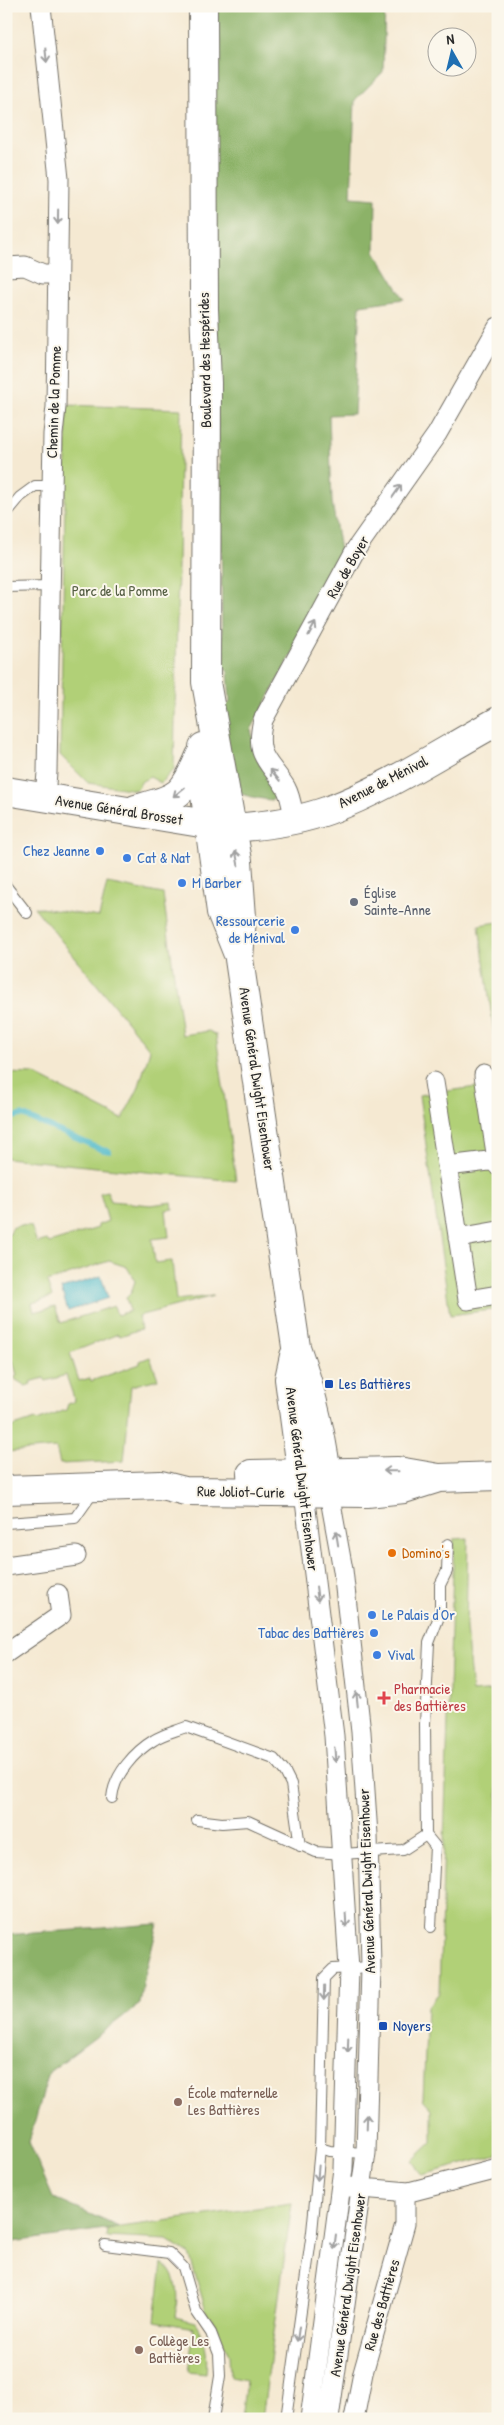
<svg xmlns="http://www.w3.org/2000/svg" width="504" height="2425" font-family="'Patrick Hand',sans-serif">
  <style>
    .green { fill: #b1d077; stroke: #6e7e51; fill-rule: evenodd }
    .forest { fill: #8cb268; stroke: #5c6e4a }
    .water { fill: #4db9c9; stroke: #3c727a }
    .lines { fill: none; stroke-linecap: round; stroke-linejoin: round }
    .stream { stroke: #4db9c9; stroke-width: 5.5 }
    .lane-casing { stroke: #726e65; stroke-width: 12 }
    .street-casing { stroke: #726e65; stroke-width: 21 }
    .secondary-casing { stroke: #726e65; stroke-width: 30 }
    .lane { stroke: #fff; stroke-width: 10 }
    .street { stroke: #fff; stroke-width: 19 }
    .secondary { stroke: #fff; stroke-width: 28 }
    .oneway { stroke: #a0a0a0 }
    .shop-dot { fill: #3f7fe0; stroke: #fbf7ec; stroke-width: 2 }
    .worship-dot { fill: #6b7280; stroke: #fbf7ec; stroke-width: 2 }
    .transit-dot { fill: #1a4fb4; stroke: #fbf7ec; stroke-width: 2 }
    .food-dot { fill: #e8710a; stroke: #fbf7ec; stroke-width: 2 }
    .health-dot { fill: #e0444e; stroke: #fbf7ec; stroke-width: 2 }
    .education-dot { fill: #8d6e63; stroke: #fbf7ec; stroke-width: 2 }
    .labels { text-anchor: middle; stroke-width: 4; stroke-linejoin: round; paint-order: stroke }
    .street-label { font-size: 15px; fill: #2b2b2b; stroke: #fbf7ec }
    .park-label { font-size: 15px; fill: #535d42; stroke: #fbf7ec }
    .shop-label { font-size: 15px; fill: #366cbe; stroke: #fbf7ec; text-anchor: start }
    .worship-label { font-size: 15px; fill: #5b616d; stroke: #fbf7ec; text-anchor: start }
    .transit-label { font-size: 15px; fill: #164399; stroke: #fbf7ec; text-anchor: start }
    .food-label { font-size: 15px; fill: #c56008; stroke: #fbf7ec; text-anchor: start }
    .health-label { font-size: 15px; fill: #be3a42; stroke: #fbf7ec; text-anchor: start }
    .education-label { font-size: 15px; fill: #785e54; stroke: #fbf7ec; text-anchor: start }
  </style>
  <rect width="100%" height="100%" fill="#fbf7ec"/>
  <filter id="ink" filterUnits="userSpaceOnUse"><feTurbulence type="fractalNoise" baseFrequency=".02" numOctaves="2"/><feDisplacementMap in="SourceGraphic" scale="10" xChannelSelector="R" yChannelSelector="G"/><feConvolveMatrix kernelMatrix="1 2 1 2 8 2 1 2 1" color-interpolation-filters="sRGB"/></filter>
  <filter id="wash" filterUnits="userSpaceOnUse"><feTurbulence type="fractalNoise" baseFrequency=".0096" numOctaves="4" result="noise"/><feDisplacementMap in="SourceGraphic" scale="20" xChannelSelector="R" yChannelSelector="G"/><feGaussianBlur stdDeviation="1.12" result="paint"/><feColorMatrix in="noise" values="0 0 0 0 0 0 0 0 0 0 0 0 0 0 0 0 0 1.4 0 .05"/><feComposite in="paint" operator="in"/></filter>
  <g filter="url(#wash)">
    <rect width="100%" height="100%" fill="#f5e9d2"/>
    <path class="green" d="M67,405L181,409L174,769L161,783L150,777L142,781L136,790L88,783L60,755Z
      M107,883L163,894L182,1035L209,1031L216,1035L236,1181L6,1158V1073L34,1074L122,1119L138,1089L150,1050L34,907L99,917Z
      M498,922V1061L479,925Z
      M498,1084V1309L450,1315L419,1095Z
      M107,1191L111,1201L151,1205L172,1202L173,1209L166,1210L169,1237L152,1239L155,1263L172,1261L176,1300L213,1296L138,1316L141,1329L120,1336L118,1334L70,1353L79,1381L90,1378L91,1381L140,1364V1361L150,1357L158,1379L131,1386L124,1461L60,1464L56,1448L6,1452V1431L11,1429V1427L35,1419L37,1421L66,1410L68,1404L75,1401L66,1375L46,1381L44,1378L30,1382L31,1384L26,1386L16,1380L15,1377L17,1375L13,1361L9,1362L6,1353V1235L10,1234L12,1228L20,1225L31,1226L37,1243L47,1240L49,1243L98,1228V1225L108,1221L100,1193ZM109,1261L127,1267L135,1281L131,1293L126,1298L130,1311L117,1315L114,1306L61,1323L55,1307L34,1312L32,1303L52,1297L47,1282Z
      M468,1538L466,1628L472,1692L498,1690V2155L422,2175L412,2161L432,2142V2109L423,2099L427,2007L439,1993L454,1539Z
      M292,2203L262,2419H241L246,2380L230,2377L229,2355L215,2324L207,2314L189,2254L167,2240L106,2237L107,2229Z
      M162,2263C179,2275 178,2298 175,2317L195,2322C206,2339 208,2354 206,2374L188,2372L194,2328L155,2321Z"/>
    <path class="forest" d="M214,6H385L383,72L355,100L351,197L376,199L375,251L404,299L360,305L354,414L329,415L332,502L342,562L251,730L260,764L280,794L272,800C267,800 245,796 242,794C226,784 226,725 225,707L230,702L228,672L222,665L221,490L212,335Z
      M158,1924L144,1979L140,2004L49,2072L29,2142L53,2198L119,2227L13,2242L6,2281V1935Z"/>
    <path class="water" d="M101,1276L108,1298L68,1311L61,1289Z"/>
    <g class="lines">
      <path class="stream" d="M6,1119L22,1115L103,1150L109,1151"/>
    </g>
  </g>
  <g filter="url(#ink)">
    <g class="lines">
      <defs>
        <path id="lane" d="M6,514L20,497L35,486H52
          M6,587L49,586
          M6,886L27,913
          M6,1523L75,1518L94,1491
          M112,1798C114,1775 134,1752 154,1740C163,1734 176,1731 186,1727L274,1759L285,1772L291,1784L300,1846
          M197,1820L222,1823L248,1821L316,1852L342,1854L403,1850L426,1835L425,1724L429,1643L440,1614V1585L447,1571L448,1544
          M426,1835L435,1846L431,1927
          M320,2148L330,2151L366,2153
          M105,2245L169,2253L183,2267L196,2311L211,2333L219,2354L220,2376L213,2419
          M286,2419L312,2232L320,2148L324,1978L333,1969L371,1967"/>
        <path id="street" d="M41,6L59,179L56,407L53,434L47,772L45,798
          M6,267L25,266L43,274H57
          M294,818C292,808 291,797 286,788C269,760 254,758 263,720L356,549L437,434L498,327
          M484,1075L498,1166
          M434,1082L468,1300L498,1295
          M447,1166L497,1160
          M458,1238L498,1231
          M304,1493L334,1736L349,1968L343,2169L310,2419
          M329,1493L343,1570L361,1732L368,1835L371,1967L366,2153L329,2419
          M6,1566L76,1556
          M6,1653L61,1615L58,1594
          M350,2187L409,2192L498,2169
          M354,2419L363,2373L405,2224V2192"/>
        <path id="secondary" d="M203,6L204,309L207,383L206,682L238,861L242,917L239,959L296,1347C313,1394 324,1443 329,1493
          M203,747L204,788L221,912L237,952
          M6,791L231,828C263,826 299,821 329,810C388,788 443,751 498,721
          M136,809C178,797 182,798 200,756
          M294,1356L289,1379L304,1491
          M251,1474L398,1471L439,1478L498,1476
          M6,1490L161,1485L185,1491L367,1493L404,1489L439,1478"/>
      </defs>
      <use href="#lane" class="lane-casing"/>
      <use href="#street" class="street-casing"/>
      <use href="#secondary" class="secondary-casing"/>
      <use href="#lane" class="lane"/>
      <use href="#street" class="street"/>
      <use href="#secondary" class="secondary"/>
    </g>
    <defs><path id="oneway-shaft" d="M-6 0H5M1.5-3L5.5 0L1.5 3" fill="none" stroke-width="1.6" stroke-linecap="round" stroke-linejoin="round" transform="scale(1.25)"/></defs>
    <g class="oneway">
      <use href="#oneway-shaft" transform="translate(46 55) rotate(84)"/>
      <use href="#oneway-shaft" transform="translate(58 217) rotate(91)"/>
      <use href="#oneway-shaft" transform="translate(397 491) rotate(-55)"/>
      <use href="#oneway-shaft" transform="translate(312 629) rotate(-61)"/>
      <use href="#oneway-shaft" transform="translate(275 775) rotate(-129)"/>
      <use href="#oneway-shaft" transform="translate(179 792) rotate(141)"/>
      <use href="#oneway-shaft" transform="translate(237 858) rotate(-100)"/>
      <use href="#oneway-shaft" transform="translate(391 1471) rotate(-179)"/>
      <use href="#oneway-shaft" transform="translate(337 1538) rotate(-99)"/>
      <use href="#oneway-shaft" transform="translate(317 1594) rotate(83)"/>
      <use href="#oneway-shaft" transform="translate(357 1699) rotate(-96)"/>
      <use href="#oneway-shaft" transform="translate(335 1755) rotate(86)"/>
      <use href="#oneway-shaft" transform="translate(346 1920) rotate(87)"/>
      <use href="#oneway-shaft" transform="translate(324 1993) rotate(91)"/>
      <use href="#oneway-shaft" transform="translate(348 2045) rotate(92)"/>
      <use href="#oneway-shaft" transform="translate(367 2122) rotate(-88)"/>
      <use href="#oneway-shaft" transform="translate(318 2173) rotate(95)"/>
      <use href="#oneway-shaft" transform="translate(335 2242) rotate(97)"/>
      <use href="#oneway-shaft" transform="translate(298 2334) rotate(98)"/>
    </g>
  </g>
  <g class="shop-dot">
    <circle cx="100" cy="851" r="5"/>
    <circle cx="127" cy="858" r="5"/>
    <circle cx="182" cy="883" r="5"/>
    <circle cx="295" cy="930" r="5"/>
    <circle cx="372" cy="1615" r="5"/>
    <circle cx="374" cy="1633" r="5"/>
    <circle cx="377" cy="1655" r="5"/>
  </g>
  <circle class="worship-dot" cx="354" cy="902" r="5"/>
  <g class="transit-dot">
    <rect x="324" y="1379" width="10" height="10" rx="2.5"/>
    <rect x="378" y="2021" width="10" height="10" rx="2.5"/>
  </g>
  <circle class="food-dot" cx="392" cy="1553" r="5"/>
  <path class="health-dot" d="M381.5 1690.5h5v5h5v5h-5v5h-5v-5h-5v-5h5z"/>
  <g class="education-dot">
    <circle cx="178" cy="2102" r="5"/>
    <circle cx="139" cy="2350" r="5"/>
  </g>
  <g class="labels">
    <g class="street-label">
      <text transform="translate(205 360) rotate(-91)" y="5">Boulevard des Hespérides</text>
      <text transform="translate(54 402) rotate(-88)" y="5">Chemin de la Pomme</text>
      <text transform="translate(348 567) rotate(-60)" y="5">Rue de Boyer</text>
      <text transform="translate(383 782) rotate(-27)" y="5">Avenue de Ménival</text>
      <text transform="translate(119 810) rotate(9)" y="5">Avenue Général Brosset</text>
      <text transform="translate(257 1079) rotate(82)" y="5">Avenue Général Dwight Eisenhower</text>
      <text transform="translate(302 1479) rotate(83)" y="5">Avenue Général Dwight Eisenhower</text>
      <text transform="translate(241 1492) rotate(1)" y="5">Rue Joliot-Curie</text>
      <text transform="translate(367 1881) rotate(-92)" y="5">Avenue Général Dwight Eisenhower</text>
      <text transform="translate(348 2285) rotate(-82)" y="5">Avenue Général Dwight Eisenhower</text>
      <text transform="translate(382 2305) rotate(-74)" y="5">Rue des Battières</text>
    </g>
    <g class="park-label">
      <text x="120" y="596">Parc de la Pomme</text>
    </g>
    <g class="shop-label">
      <text x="90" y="856" text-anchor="end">Chez Jeanne</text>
      <text x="137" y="863">Cat &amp; Nat</text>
      <text x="192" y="888">M Barber</text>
      <text x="285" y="926" text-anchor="end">Ressourcerie<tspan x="285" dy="17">de Ménival</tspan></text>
      <text x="382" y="1620">Le Palais d'Or</text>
      <text x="364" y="1638" text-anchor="end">Tabac des Battières</text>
      <text x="387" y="1660">Vival</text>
    </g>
    <g class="worship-label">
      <text x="364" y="898">Église<tspan x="364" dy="17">Sainte-Anne</tspan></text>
    </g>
    <g class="transit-label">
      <text x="339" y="1389">Les Battières</text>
      <text x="393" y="2031">Noyers</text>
    </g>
    <g class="food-label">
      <text x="402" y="1558">Domino's</text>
    </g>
    <g class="health-label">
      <text x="394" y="1694">Pharmacie<tspan x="394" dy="17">des Battières</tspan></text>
    </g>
    <g class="education-label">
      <text x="188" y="2098">École maternelle<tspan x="188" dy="17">Les Battières</tspan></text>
      <text x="149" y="2346">Collège Les<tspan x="149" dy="17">Battières</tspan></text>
    </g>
  </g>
  <rect width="504" height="2425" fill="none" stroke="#fbf7ec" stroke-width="25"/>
  <g transform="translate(452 52) rotate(352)"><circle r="24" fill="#fbf7ec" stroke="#a8a59f"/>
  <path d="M0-4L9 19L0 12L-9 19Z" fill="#1f6fb2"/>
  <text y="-8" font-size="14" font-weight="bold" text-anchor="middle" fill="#2b2b2b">N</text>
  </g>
</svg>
